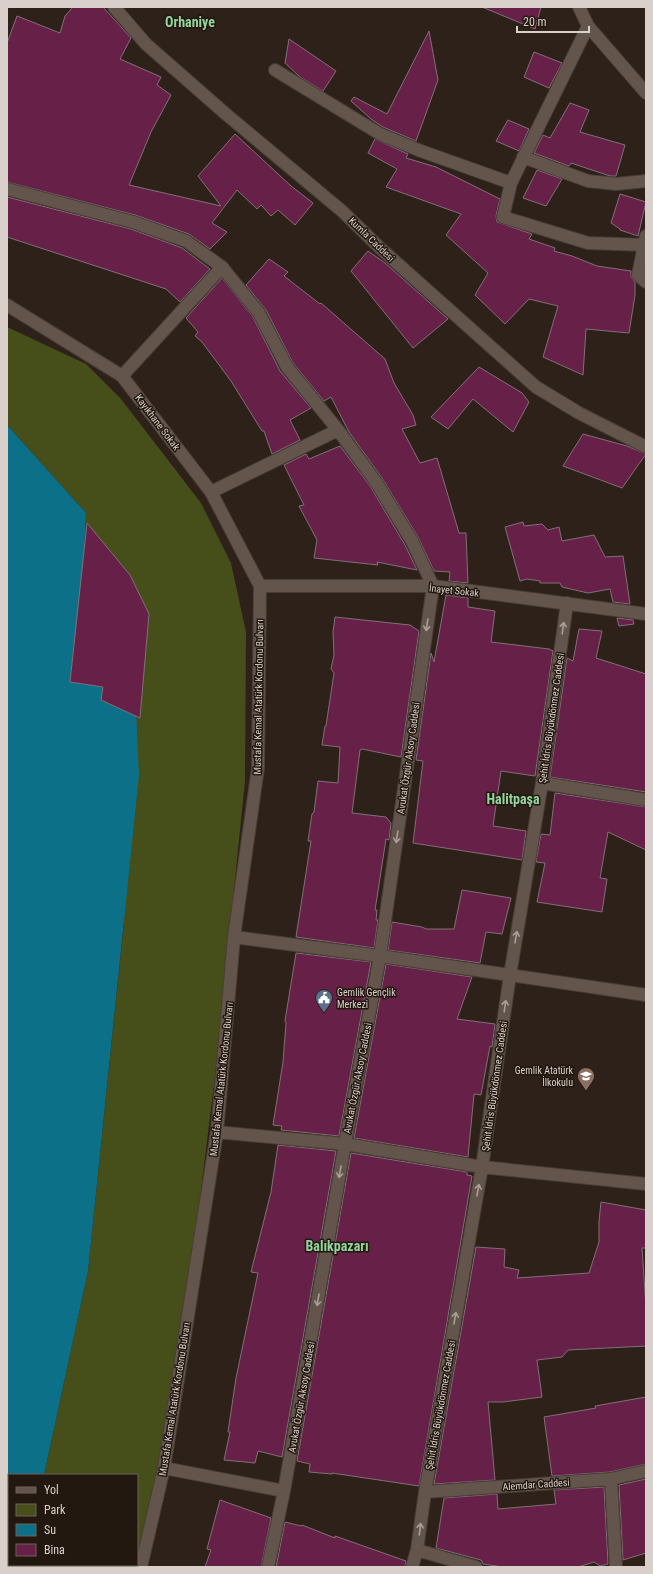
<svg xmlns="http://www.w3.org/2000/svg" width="653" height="1574" font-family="'Roboto Condensed',sans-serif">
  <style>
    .green { fill: #464e19 }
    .water { fill: #0c7188 }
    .building { fill: #672048; stroke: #817077 }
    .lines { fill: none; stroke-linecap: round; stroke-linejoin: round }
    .minor-casing { stroke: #483e38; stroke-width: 14 }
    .minor { stroke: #63554c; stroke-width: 12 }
    .oneway { stroke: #aa9f98 }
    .labels { text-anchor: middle; stroke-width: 3; stroke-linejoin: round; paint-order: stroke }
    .street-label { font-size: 10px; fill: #d9d0cb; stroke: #231810 }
    .poi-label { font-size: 10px; fill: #d9d0cb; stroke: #231810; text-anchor: start }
    .district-label { font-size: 14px; font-weight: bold; fill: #94d49e; stroke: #231810 }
  </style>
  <rect width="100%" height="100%" fill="#2d2119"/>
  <path class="green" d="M7,327L86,364L121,399L201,503L231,563L246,632L245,781L215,1076L171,1435L137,1558V1475H44L88,1271L124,922L78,673L86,513L7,425Z
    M25,1565H135V1567H24Z"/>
  <path class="water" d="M7,425L86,513L78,673L136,709L139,775L88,1271L44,1475H9V1565H25L24,1567H7Z"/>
  <path class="building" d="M73,7H103L131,38L120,59L161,77L157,85L171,95L151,132L129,185L221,206L198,176L235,134L291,186L313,203L295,225L278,210L271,216L261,205L257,209L237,190L212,223L227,232L210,249L189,234L135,215L7,182V43L17,16L60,33L65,16Z
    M482,7H541L535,29Z
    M429,31L438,80L416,141L383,127L371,119L351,101L354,97L387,114Z
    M289,39L336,71L323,91L300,77L285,63Z
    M534,52L562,63L549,88L524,77Z
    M570,103L589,110L580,132L625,145L616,176H610L571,163L569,166L534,153L543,135L550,138Z
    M508,120L529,129L519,151L496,141Z
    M375,139L408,154L406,158L436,167L500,199L496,216L497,222L532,234L529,239L555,248L554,251L572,256L597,266L631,271V277L635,282V295L629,333L586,329L583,375L543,357L558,306L529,299L505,324L475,295L488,273L446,235L461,214L386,187L397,169L368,153Z
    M537,170L562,179L546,206L523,198Z
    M620,194L646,202L638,236L620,230V229L611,223Z
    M7,197L131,229L182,248L210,269L180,302L166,289L7,237Z
    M368,251L385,263L448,319L413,348L351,271Z
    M269,259L288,272L284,276L320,304L321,303L385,359L394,383L413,415L416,425L402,429L420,463L437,458L459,533H466L468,583L449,581L450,572L434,571L418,537L382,478L349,432L331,397L324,401L293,363L266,310L246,285Z
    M222,278L253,317L280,371L311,408L290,420L300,440L272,454L264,431H262L231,381L202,342L195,336L198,332L186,318Z
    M479,367L522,393L529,402L513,432L473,399L448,429L431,417Z
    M583,434L627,446L646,454L622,488L563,466Z
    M340,446L370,486L405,545L417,570L377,562L378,565L314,558L317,540L299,506L304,505L284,465L306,454L309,459Z
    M523,522L524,526L542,524L548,530L559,527L562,541L594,535L605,557L623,556L630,604L613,602L610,589L588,593L562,587L560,583H540V581L527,579L520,581L505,527Z
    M87,523L130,575L149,614L140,718L101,700L103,687L70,682Z
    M446,595L468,598V607L495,611L491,642L549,649L553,651L535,776L501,771L493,826L526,831L522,860L413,843L423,761L416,760L431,653L434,662Z
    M335,617L410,625L419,631L401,757L362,749L360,750L352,813L386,817L391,823L389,840L386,839L375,910H377L376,920H378L374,948L296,937L311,841H308L312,814L314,812L318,781L338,783L340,747L322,745L325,726H326L334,673L331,669L334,655L333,632Z
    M617,618L633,620L634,624L619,626Z
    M579,629L602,631L596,658L646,674V792L550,777L567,658L573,661Z
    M555,793L646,807V850L608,832L600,878L607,879L602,912L537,902L545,863L536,862L541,834L550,835Z
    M462,890L511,898L502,934L486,932L480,963L388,950L392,922L422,927L426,929H454Z
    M296,953L371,962L339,1136L281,1130L282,1126L273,1125L283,1062L286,1023L285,1021Z
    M386,964L472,977L457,1019L495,1024L492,1047L490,1046L481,1095L474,1094L468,1157L354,1138Z
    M278,1145L336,1151L282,1457L258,1451L255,1463L224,1460L230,1432H228L236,1378L258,1273L251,1272L271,1192Z
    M351,1153L467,1172V1175L472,1176L419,1486L332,1473V1474L309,1472L310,1464L297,1461Z
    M601,1202L646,1210V1248H642L646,1307V1346L568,1350L562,1357L537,1360L542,1397L503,1402H488L495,1480L434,1484L476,1247L505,1249L504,1267L519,1270L517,1278L589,1273L599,1242V1221Z
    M646,1397V1464L610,1472L552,1476L544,1417L596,1408L595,1406Z
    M646,1479V1553L623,1560L619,1485Z
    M604,1487L608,1564L600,1566L594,1562L578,1567H503L483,1564L481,1560L436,1548L444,1498L497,1494L498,1509L556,1504L554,1490Z
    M220,1500L271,1518L261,1567H205L211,1550L207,1549Z
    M285,1522L301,1526L302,1525L335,1538V1536L406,1561L405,1567H276Z"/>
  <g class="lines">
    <defs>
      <path id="minor" d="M114,7L146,44L227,115L342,211L380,248L536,387L579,413L646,447
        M579,7L588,26L646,93
        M588,26L511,183L503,217L588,243L645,245
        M275,70L380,134L421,151L511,183
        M523,157L588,181L616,184L646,181
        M7,189L133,222L186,241L222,267L259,313L287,367L338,430L376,482L412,541L433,586
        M646,236L638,275L646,282
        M7,305L122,376L211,492L260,586L258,768L234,937L217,1132L164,1468L141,1567
        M122,376L222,267
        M211,492L338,430
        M260,586H433L646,614
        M542,783L646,800
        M234,937L380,956L646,995
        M217,1132L345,1144L482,1167L646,1184
        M164,1468L284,1491
        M611,1479L616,1567
        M425,1492L611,1479L646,1471
        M417,1550L476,1567
        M268,1567L284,1491L345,1144L380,956L433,586
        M412,1567L417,1550L425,1492L482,1167L510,975L542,783L567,603"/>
    </defs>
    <use href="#minor" class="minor-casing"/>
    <use href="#minor" class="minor"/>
  </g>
  <defs><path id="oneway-shaft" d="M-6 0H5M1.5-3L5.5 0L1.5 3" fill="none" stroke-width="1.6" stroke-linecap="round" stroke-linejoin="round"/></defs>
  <g class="oneway">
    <use href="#oneway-shaft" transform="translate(427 625) rotate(98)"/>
    <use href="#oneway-shaft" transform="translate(563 628) rotate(-82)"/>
    <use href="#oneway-shaft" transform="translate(397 837) rotate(98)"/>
    <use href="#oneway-shaft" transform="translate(516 937) rotate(-80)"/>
    <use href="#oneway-shaft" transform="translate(505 1006) rotate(-82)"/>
    <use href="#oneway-shaft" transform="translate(340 1172) rotate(100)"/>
    <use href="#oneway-shaft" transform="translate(478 1190) rotate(-80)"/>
    <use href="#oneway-shaft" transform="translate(318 1300) rotate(100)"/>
    <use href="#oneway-shaft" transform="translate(455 1318) rotate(-80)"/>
    <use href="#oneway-shaft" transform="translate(420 1529) rotate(-83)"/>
  </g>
  <defs>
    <symbol id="civic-pin" viewBox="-11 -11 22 30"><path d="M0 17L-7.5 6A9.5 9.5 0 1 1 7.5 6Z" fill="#5c6f8a" stroke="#231810"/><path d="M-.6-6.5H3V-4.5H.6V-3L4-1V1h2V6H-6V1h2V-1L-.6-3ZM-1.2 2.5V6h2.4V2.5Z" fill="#fff"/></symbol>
    <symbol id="school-pin" viewBox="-11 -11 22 30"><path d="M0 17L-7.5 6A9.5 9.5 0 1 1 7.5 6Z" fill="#8d6e63" stroke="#231810"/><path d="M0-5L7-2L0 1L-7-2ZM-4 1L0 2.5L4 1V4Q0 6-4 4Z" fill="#fff"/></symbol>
  </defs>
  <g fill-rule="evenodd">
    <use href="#civic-pin" x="314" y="988" width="20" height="27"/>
    <use href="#school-pin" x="576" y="1066" width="20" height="27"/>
  </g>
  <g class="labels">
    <g class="street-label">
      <text transform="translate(372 239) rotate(44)" y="4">Kumla Caddesi</text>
      <text transform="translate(158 422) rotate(53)" y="4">Kayıkhane Sokak</text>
      <text transform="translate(454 590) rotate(6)" y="4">İnayet Sokak</text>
      <text transform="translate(258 697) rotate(-89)" y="4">Mustafa Kemal Atatürk Kordonu Bulvarı</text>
      <text transform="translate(551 718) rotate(-82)" y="4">Şehit İdris Büyükdönmez Caddesi</text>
      <text transform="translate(408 758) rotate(-82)" y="4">Avukat Özgür Aksoy Caddesi</text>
      <text transform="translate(357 1078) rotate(-79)" y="4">Avukat Özgür Aksoy Caddesi</text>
      <text transform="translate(221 1079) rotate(-84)" y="4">Mustafa Kemal Atatürk Kordonu Bulvarı</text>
      <text transform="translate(494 1086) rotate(-82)" y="4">Şehit İdris Büyükdönmez Caddesi</text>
      <text transform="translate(301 1397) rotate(-80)" y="4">Avukat Özgür Aksoy Caddesi</text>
      <text transform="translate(174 1399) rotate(-81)" y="4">Mustafa Kemal Atatürk Kordonu Bulvarı</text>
      <text transform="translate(440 1405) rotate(-80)" y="4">Şehit İdris Büyükdönmez Caddesi</text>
      <text transform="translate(536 1484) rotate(-4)" y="4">Alemdar Caddesi</text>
    </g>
    <g class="poi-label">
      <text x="337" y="996">Gemlik Gençlik<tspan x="337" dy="12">Merkezi</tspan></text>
      <text x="573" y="1074" text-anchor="end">Gemlik Atatürk<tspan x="573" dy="12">İlkokulu</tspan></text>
    </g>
    <g class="district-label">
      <text x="190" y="27">Orhaniye</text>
      <text x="513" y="804">Halitpaşa</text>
      <text x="337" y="1251">Balıkpazarı</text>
    </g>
  </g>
  <rect width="653" height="1574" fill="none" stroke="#d9d0cb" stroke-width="16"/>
  <rect x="8" y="1474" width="130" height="92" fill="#231810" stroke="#6c625b"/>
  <rect x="16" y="1487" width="20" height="6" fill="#63554c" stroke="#6c625b"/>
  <text x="44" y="1494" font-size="12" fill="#d9d0cb">Yol</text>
  <rect x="16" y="1504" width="20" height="12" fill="#464e19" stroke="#6c625b"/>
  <text x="44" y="1514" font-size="12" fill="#d9d0cb">Park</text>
  <rect x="16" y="1524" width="20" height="12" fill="#0c7188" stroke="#6c625b"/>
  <text x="44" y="1534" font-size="12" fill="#d9d0cb">Su</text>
  <rect x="16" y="1544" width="20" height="12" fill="#672048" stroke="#6c625b"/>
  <text x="44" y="1554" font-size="12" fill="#d9d0cb">Bina</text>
  <path d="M517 26v6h72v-6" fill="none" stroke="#d9d0cb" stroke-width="2"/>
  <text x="523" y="26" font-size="12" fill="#d9d0cb" stroke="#231810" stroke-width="3" paint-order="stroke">20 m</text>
</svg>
